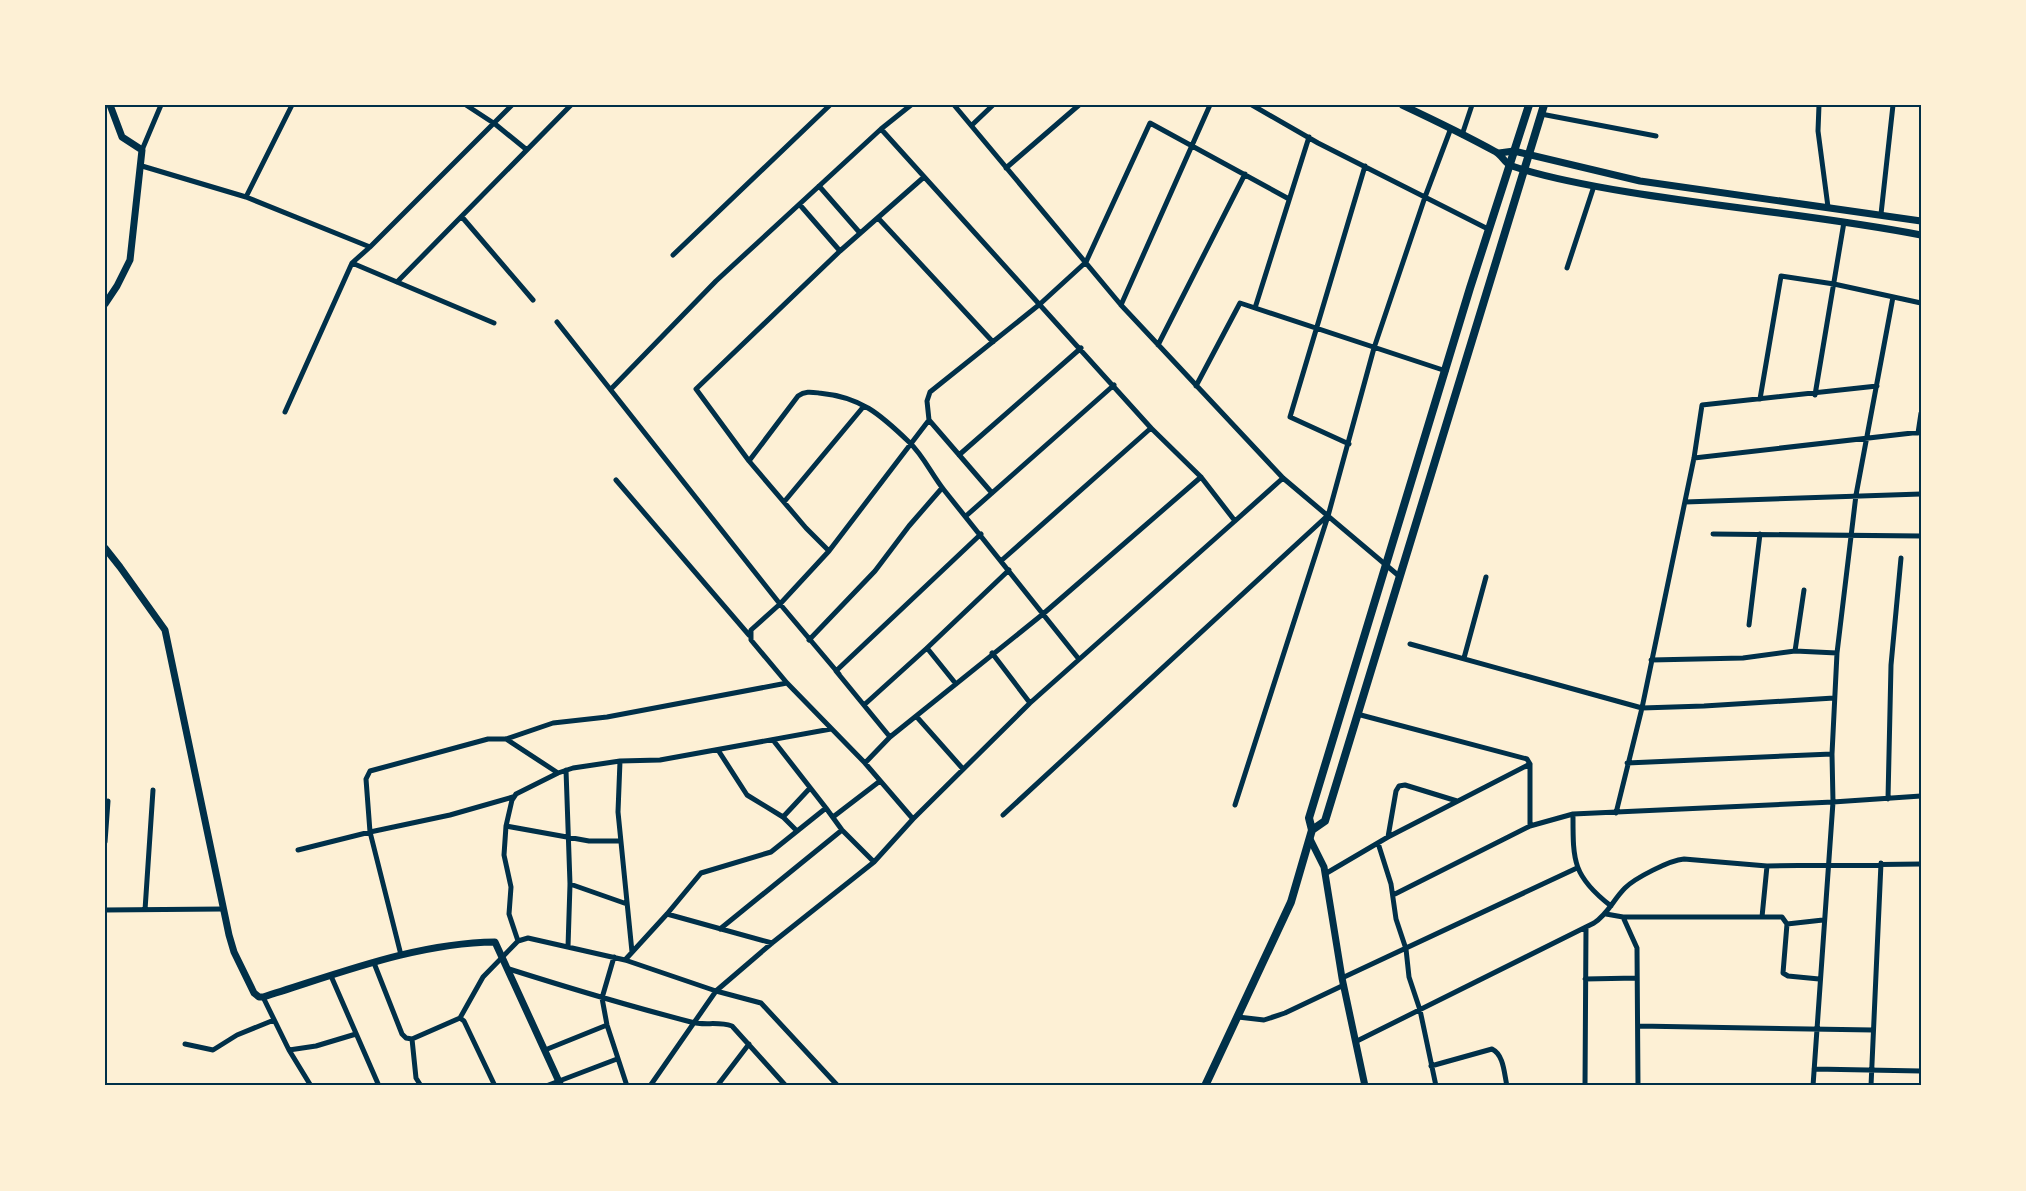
<svg xmlns="http://www.w3.org/2000/svg" width="2026" height="1191" font-family="'Exo 2',sans-serif">
  <style>
    .lines { fill: none; stroke-linecap: round; stroke-linejoin: round }
    .minor { stroke: #003049; stroke-width: 5 }
    .tertiary { stroke: #003049; stroke-width: 7 }
    .primary { stroke: #003049; stroke-width: 8 }
    .neatline { fill: none; stroke: #003049; stroke-width: 2 }
  </style>
  <rect width="100%" height="100%" fill="#fdf0d5"/>
  <g class="lines">
    <path class="minor" d="M466,105L495,124L527,150
      M954,105L1121,305L1283,478L1399,576
      M1252,105L1318,143L1488,229
      M1819,105L1818,131L1828,207
      M1541,114L1656,136
      M972,125L993,105
      M881,129L1151,428L1201,477L1235,521L1283,478
      M1462,135L1472,105
      M142,150L161,105
      M142,166L246,197L292,105
      M1006,168L1079,105
      M819,186L860,233
      M246,197L370,247L352,263L285,412
      M800,205L840,251
      M1881,214L1893,105
      M462,217L533,300
      M878,218L993,342
      M370,247L512,105
      M673,255L830,105
      M352,263L494,323
      M1567,268L1594,186
      M397,282L571,105
      M1121,305L1210,105
      M1255,308L1309,137
      M557,322L780,604L839,674
      M1158,345L1245,174
      M1196,386L1240,303L1446,371
      M611,389L716,281L881,129L911,105
      M1815,395L1844,222
      M1760,399L1781,276L1834,284L1921,303
      M929,420L927,401L930,392L1040,304L1086,262L1150,123L1289,199
      M1918,433L1921,413
      M1349,444L1290,417L1365,166
      M959,455L1081,348
      M1694,458L1921,432
      M749,461L798,396C805,391 811,392 819,393C861,397 880,414 909,442C923,455 932,475 944,490C989,546 1034,602 1078,658
      M616,480L749,635
      M784,502L864,406
      M1685,502L1921,494
      M966,516L1114,385
      M1713,534L1921,536
      M829,551L806,528L749,461L696,389L840,251L924,177
      M1002,560L1151,428
      M1749,625L1760,534
      M809,640L875,571L909,526L942,488
      M1410,644L1642,708L1704,706L1834,698
      M927,648L956,684
      M1795,651L1804,590
      M992,653L1030,703
      M1464,658L1486,577
      M1651,660L1743,658L1795,651L1837,653
      M864,705L927,648L1009,570
      M1357,714L1527,759L1530,764V826
      M916,716L963,769
      M890,737L836,671L981,534
      M506,739L558,773
      M773,740L826,808
      M718,750L747,795L783,817L797,831
      M620,761L618,812L632,952
      M865,763L890,737L1043,614L1201,477
      M1627,763L1832,754
      M566,770L570,884L568,947
      M1888,799L1891,665L1901,558
      M1235,805L1328,516L1374,348L1425,197L1451,128
      M1616,813L1642,708L1694,458L1702,405L1877,386
      M1573,814C1573,860 1572,876 1611,906
      M1003,815L1326,517
      M783,817L810,788
      M833,817L880,781
      M913,819L865,763L787,683L751,640V630L780,604L829,551L929,420L992,493
      M506,826L589,841H620
      M1388,837L1396,791L1399,786L1405,785L1457,801
      M105,842L108,801
      M1378,843L1391,884L1396,919L1406,949L1409,977L1420,1010L1436,1086
      M298,850L370,832L450,815L513,797
      M1325,874L1388,837L1530,764
      M570,884L627,904
      M1393,895L1530,826L1573,814L1833,802L1921,796
      M105,910L223,909
      M145,910L153,790
      M667,914L772,943
      M1606,914L1623,917H1782L1787,924L1783,973L1788,976L1819,979
      M1623,917L1637,948L1638,1086
      M1762,917L1767,866
      M1787,924L1823,920
      M720,929L842,830
      M518,941L509,914L511,887L504,855L506,826L512,800L516,794L558,773L573,768L620,761L660,760L831,729
      M401,955L370,832L366,779L370,771L488,739H506L553,723L607,717L787,683
      M614,957L602,998L607,1025L627,1086
      M625,960L667,914L701,873L771,852L826,808L842,830L874,862
      M374,963L402,1034L406,1038L412,1039L460,1018L464,1021L495,1086
      M509,969C569,988 629,1006 691,1022C704,1026 718,1021 732,1026L786,1086
      M331,976L379,1086
      M1342,978L1577,868
      M1585,979L1637,978
      M263,997L289,1050L311,1086
      M1238,1017L1264,1020L1285,1013L1344,985
      M460,1018L483,977L518,941L528,938L625,960L716,991L761,1003L838,1086
      M1638,1026L1873,1030
      M412,1039L416,1078L421,1086
      M1357,1041L1594,923C1608,914 1613,900 1625,888C1635,878 1670,860 1684,859L1767,866L1921,864
      M185,1044L213,1050L237,1035L274,1020
      M289,1050L316,1046L356,1034
      M545,1050L607,1025
      M1431,1066L1492,1049C1504,1055 1504,1073 1507,1086
      M1814,1069L1921,1071
      M546,1086L617,1059
      M650,1086L716,991L772,943L874,862L913,819L1030,703L1235,521
      M717,1086L749,1044
      M1585,1086L1586,927
      M1813,1086L1833,802L1832,754L1837,653L1856,495L1893,297
      M1871,1086L1881,863"/>
    <path class="tertiary" d="M1402,105C1434,120 1465,135 1496,152C1502,155 1505,164 1512,166C1547,178 1592,186 1628,192C1725,208 1824,216 1921,235
      M1499,153L1514,151L1640,181L1921,221
      M105,304L117,286L130,260L142,150L122,137L110,105
      M105,548L120,567L165,630L229,935L234,952L254,993L259,997H263C338,974 415,943 495,942L561,1086
      M1310,839L1324,867L1342,978L1365,1086"/>
    <path class="primary" d="M1312,830L1325,821L1544,105
      M1205,1086L1291,902L1312,830L1309,818L1470,288L1529,105"/>
  </g>
  <rect width="2026" height="1191" fill="none" stroke="#fdf0d5" stroke-width="213"/>
  <rect x="106" y="106" width="1814" height="978" class="neatline"/>
</svg>
